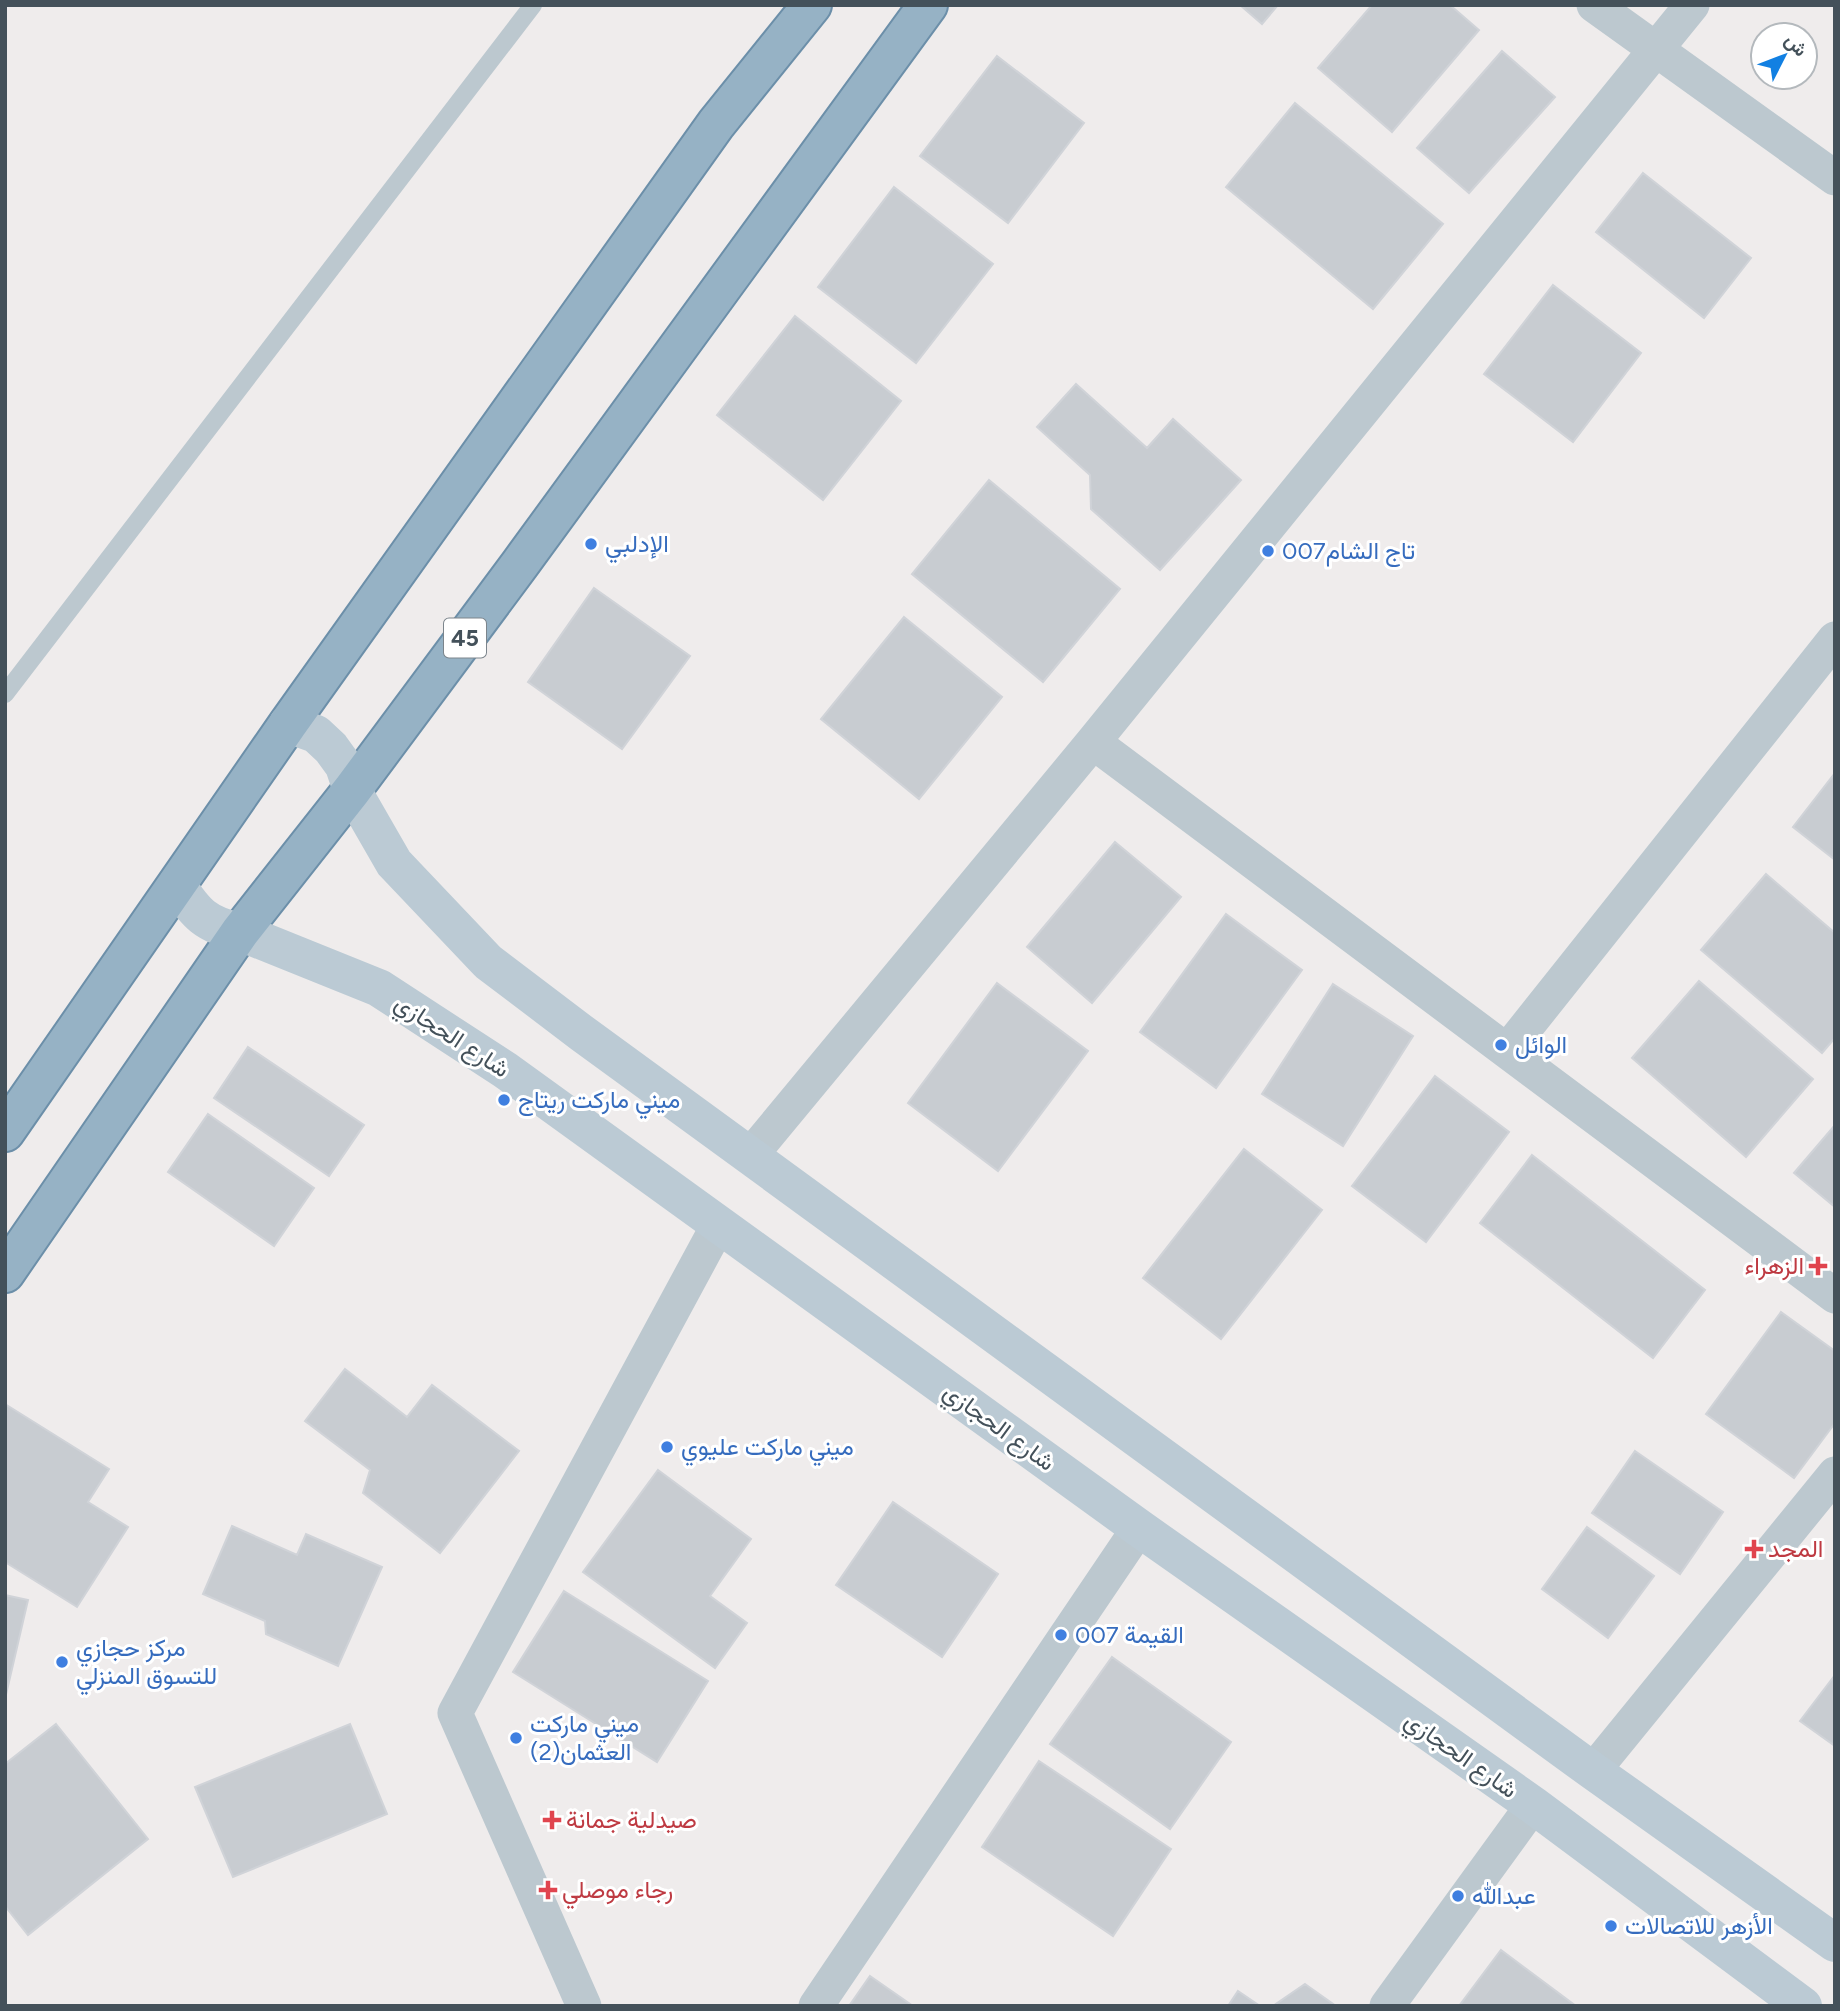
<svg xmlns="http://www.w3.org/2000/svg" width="1840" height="2011" font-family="Figtree,Vazirmatn,sans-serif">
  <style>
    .building { fill: #c8ccd1; stroke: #d0d3d8; stroke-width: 2 }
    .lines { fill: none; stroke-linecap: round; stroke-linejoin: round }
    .trunk-casing { stroke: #6c8fa9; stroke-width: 42 }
    .service { stroke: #bcc8cf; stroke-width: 18 }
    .minor { stroke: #bcc8cf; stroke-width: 35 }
    .secondary { stroke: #bbcad4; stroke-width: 38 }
    .trunk { stroke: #96b2c5; stroke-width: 38 }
    .shop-dot { fill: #3f7fe0; stroke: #fff; stroke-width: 2.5 }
    .health-dot { fill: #e0444e; stroke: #fff; stroke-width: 2.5 }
    .labels { text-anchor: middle; stroke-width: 6; stroke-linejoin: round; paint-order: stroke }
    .shield { fill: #fff; stroke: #7c858c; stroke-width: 2 }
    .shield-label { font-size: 23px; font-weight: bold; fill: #44515a }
    .shop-label { font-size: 24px; fill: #366cbe; stroke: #fff; text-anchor: start }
    .street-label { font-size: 24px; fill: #44515a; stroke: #fff }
    .health-label { font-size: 24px; fill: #be3a42; stroke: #fff; text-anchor: start }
  </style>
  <rect width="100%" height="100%" fill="#efecec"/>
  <path class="building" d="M1240,5H1278L1262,24Z
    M1372,5H1450L1479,30L1392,132L1318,68Z
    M1502,51L1555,97L1469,193L1417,148Z
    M997,56L1084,123L1008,223L920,156Z
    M1295,103L1443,224L1373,309L1226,187Z
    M1643,173L1751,258L1704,318L1596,232Z
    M894,187L993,264L916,363L818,287Z
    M1553,285L1641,353L1573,442L1484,374Z
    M795,316L901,401L823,500L717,415Z
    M1076,384L1147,448L1173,419L1241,480L1160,570L1091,509L1090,475L1037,427Z
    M989,480L1120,589L1043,682L912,574Z
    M594,588L690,656L622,749L528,682Z
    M904,617L1002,697L919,799L821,719Z
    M1835,773V860L1793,827Z
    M1115,842L1181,897L1092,1003L1027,947Z
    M1766,874L1835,933V1038L1822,1053L1701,950Z
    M1226,914L1302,970L1216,1088L1140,1032Z
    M1699,981L1813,1079L1746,1157L1632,1058Z
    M997,983L1088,1051L998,1171L908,1103Z
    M1333,984L1413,1036L1343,1146L1262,1094Z
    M248,1047L364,1125L329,1176L214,1098Z
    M1435,1076L1509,1132L1426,1242L1352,1186Z
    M208,1114L314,1188L274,1246L168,1172Z
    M1835,1125V1207L1794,1173Z
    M1244,1149L1322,1210L1221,1339L1143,1278Z
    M1532,1155L1705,1290L1653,1358L1480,1223Z
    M1781,1312L1835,1351V1423L1794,1478L1706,1414Z
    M345,1369L407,1417L432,1385L519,1451L440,1553L363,1493L370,1470L305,1421Z
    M5,1404L109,1469L88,1502L128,1527L77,1607L5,1562Z
    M1635,1451L1723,1512L1680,1574L1592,1513Z
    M658,1470L751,1539L710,1596L747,1623L715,1668L583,1572Z
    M893,1502L998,1574L942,1657L836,1585Z
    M232,1526L297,1555L306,1534L382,1567L338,1666L266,1634L265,1621L203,1594Z
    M1587,1527L1654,1576L1608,1638L1542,1589Z
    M564,1591L708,1681L657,1762L513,1672Z
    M5,1595L28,1600L5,1699Z
    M1112,1657L1231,1742L1170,1829L1050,1744Z
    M1835,1675V1746L1800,1721Z
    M56,1724L148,1839L28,1935L5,1906V1764Z
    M350,1724L387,1814L233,1877L195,1787Z
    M1039,1761L1171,1849L1113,1936L982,1847Z
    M1501,1950L1576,2006H1459Z
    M870,1976L913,2006H849Z
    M1305,1984L1336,2006H1273Z
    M1238,1991L1260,2006H1228Z"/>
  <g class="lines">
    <defs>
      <path id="trunk" d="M5,1132L288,724L716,124L812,5
        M5,1273L240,932L352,790L520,564L928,5"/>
    </defs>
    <use href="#trunk" class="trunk-casing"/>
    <path class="service" d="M5,694L533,5"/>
    <path class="minor" d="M1594,5L1835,178
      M1093,742L1835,1296
      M1507,1051L1835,639
      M750,1156L1093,742L1692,5
      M1593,1771L1835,1474
      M584,2006L455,1713L719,1224
      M816,2006L1139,1528
      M1387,2006L1533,1805"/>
    <path class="secondary" d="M288,724L316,734L331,748L344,766L352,790L394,863L488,962L583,1034L1593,1771L1835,1943
      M177,885C196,914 206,925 240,932L379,988L505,1070L1139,1528L1533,1805L1803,2006"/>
    <use href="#trunk" class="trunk"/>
  </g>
  <g class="shop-dot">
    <circle cx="591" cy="544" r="7"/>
    <circle cx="1268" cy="551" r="7"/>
    <circle cx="1501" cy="1045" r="7"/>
    <circle cx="504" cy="1100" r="7"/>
    <circle cx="667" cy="1447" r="7"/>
    <circle cx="1061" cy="1635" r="7"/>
    <circle cx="62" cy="1662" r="7"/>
    <circle cx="516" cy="1738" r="7"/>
    <circle cx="1458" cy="1896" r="7"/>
    <circle cx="1611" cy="1926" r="7"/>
  </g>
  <g class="health-dot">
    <path d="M1814.5 1255.5h7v7h7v7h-7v7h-7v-7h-7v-7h7z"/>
    <path d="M1750.5 1538.5h7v7h7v7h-7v7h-7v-7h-7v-7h7z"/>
    <path d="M548.5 1809.5h7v7h7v7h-7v7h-7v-7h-7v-7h7z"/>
    <path d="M544.5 1879.5h7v7h7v7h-7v7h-7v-7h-7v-7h7z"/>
  </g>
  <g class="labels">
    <rect class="shield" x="444" y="618.5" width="42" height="39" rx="5"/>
    <g class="shield-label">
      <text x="465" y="646">45</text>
    </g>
    <g class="shop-label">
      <text x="605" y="552">الإدلبي</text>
      <text x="1282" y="559">تاج الشام007</text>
      <text x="1515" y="1053">الوائل</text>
      <text x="518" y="1108">ميني ماركت ريتاج</text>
      <text x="681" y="1455">ميني ماركت عليوي</text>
      <text x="1075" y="1643">القيمة 007</text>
      <text x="76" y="1656">مركز حجازي<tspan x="76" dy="28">للتسوق المنزلي</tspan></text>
      <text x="530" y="1732">ميني ماركت<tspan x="530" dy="28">العثمان(2)</tspan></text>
      <text x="1472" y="1904">عبدالله</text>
      <text x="1625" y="1934">الأزهر للاتصالات</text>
    </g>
    <g class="street-label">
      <text transform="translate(452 1036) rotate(33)" y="8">شارع الحجازي</text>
      <text transform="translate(999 1427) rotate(36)" y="8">شارع الحجازي</text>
      <text transform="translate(1461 1755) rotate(35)" y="8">شارع الحجازي</text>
    </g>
    <g class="health-label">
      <text x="1804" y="1274" text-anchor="end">الزهراء</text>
      <text x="1768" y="1557">المجد</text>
      <text x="566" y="1828">صيدلية جمانة</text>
      <text x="562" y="1898">رجاء موصلي</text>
    </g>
  </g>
  <rect width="1840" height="2011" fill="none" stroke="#44515a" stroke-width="14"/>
  <g transform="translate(1784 56) rotate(48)"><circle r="33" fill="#ffffff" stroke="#b4b9bd" stroke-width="2"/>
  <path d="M0-5L12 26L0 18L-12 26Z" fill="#1280e2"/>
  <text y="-10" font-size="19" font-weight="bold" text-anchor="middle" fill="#44515a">ش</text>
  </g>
</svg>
